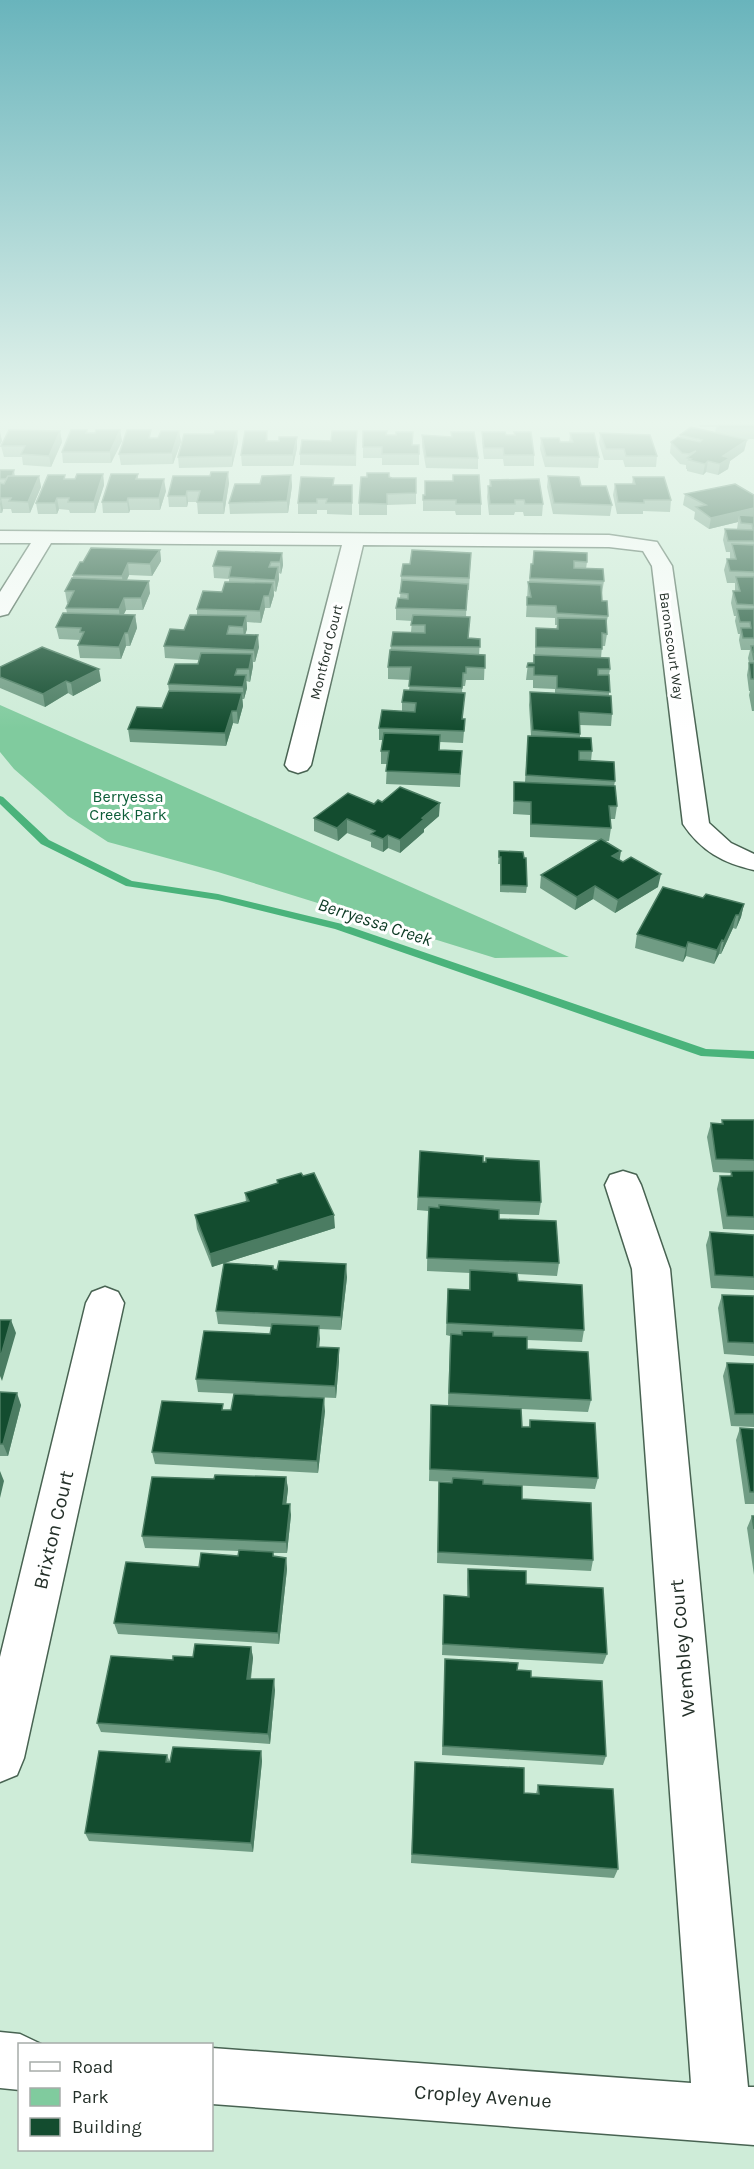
<svg xmlns="http://www.w3.org/2000/svg" width="754" height="2169" font-family="Karla,sans-serif">
  <style>
    .green { fill: #80cb9e }
    .lines { fill: none; stroke-linecap: round; stroke-linejoin: round }
    .stream { fill: #4ab37b; fill-rule: evenodd }
    .minor-casing { stroke: #486352; stroke-width: 3 }
    .minor { fill: #fff; fill-rule: evenodd }
    .wall { fill: #709c84 }
    .shaded-wall { fill: #4b7c62 }
    .building { fill: #134c2f; stroke: #4b7c62; stroke-width: 1.5 }
    .labels { text-anchor: middle; stroke-width: 6; stroke-linejoin: round; paint-order: stroke }
    .far-street-label { font-size: 14px; fill: #243029; stroke: #fff }
    .park-label { font-size: 16px; fill: #0e5e39; stroke: #fff }
    .water-label { font-size: 18px; font-style: italic; fill: #0b3822; stroke: #fff }
    .near-street-label { font-size: 20px; fill: #243029; stroke: #fff }
  </style>
  <rect width="100%" height="100%" fill="#ceecd8"/>
  <path class="green" d="M0,705L569,957L495,958L218,872L108,842L68,816L14,769L0,752Z"/>
  <g class="lines">
    <path class="stream" d="M0,796L3,797L49,840L132,881L218,894L342,924L706,1049L754,1051V1059L701,1056L335,929L218,900L126,886L41,844L0,804Z"/>
    <defs>
      <path id="minor" d="M0,531L609,535L657,542L672,566L709,823L731,843L754,854V870C723,863 701,851 683,824L652,566L643,551L609,547L363,545L311,765L307,770L298,773L289,770L285,765L342,545L51,543L8,614L0,616V592L31,543H0Z
        M623,1171L636,1175L641,1185L670,1269L748,2087H754V2145L212,2104V2048L691,2083L632,1269L605,1185L610,1175Z
        M105,1287L118,1292L124,1303L24,1758L17,1775L0,1782V1657L86,1303L92,1292Z
        M0,2032L20,2034L41,2044H20V2090L0,2088Z"/>
    </defs>
    <use href="#minor" class="minor-casing"/>
    <use href="#minor" class="minor"/>
  </g>
  <path class="wall" d="M699,425H754V439H740L747,440L744,451L730,461L728,469L718,475L706,472L703,475L687,471V469H686V465L680,464L670,453L671,442L680,437V435L715,433L716,427H700Z
    M87,430L88,433L120,430L122,441L111,463H63L62,452Z
    M60,431L62,442L51,467L23,465L22,457H4L1,446Z
    M179,431L181,442L173,464L121,465L119,454Z
    M267,431L268,441L297,448L293,466H242L241,455Z
    M357,431L356,466L300,465V454L331,441Z
    M363,431L387,435L412,445L419,454V465H382V458H363Z
    M482,432L506,435H514V432L534,455V466H504L503,459H484L482,443Z
    M570,433L599,457L598,468L545,467L540,449L541,438L560,442H569Z
    M600,433L657,456L656,467H625L623,460H604L599,443Z
    M422,435L451,437L478,458V469L426,468L422,446Z
    M238,442L232,467L179,468L178,457Z
    M0,470H14L15,476H39L41,487L30,513H12L11,509H3L2,513H0Z
    M103,474L104,485L95,513H70L69,510L59,509L57,514H38L36,503L66,479H75Z
    M138,474V479L166,491L160,510H130L129,513H103L102,502Z
    M291,475L292,486L288,513L230,514L229,503L260,484Z
    M210,476L229,483L224,514H198L197,502H188L187,507H169L168,496Z
    M548,476L612,505L610,516L553,514L547,487Z
    M389,477L392,478H416V504L387,505V515H359V503Z
    M633,477L671,500L670,512L643,511V514H617L613,495L615,484H632Z
    M490,480L543,504L542,516H524L523,512H515L514,515H489L487,497L488,486H489Z
    M425,481L481,504V515H456L455,511H423V495H425Z
    M334,485H352V515L327,514V510H317V514H298V503Z
    M685,494L754,495V711H752L749,695L750,691H749L747,675L749,663L748,658L750,650H741L739,640L740,634H738L735,621L736,616H734L731,603L733,591H735V583H727L724,570L727,559H730V552H726L723,540L725,529H737L738,522L709,529L694,519L695,512L683,505Z
    M160,550L161,561L152,576L129,575L127,580L150,593L143,610H126L123,615H135L137,628L130,646H126L121,659L80,658L78,645L80,640L59,639L56,627L67,613L66,608L69,603H67L65,591L73,578V575L83,562Z
    M534,551L587,562L586,569L604,581L602,593V601L608,616L606,625L607,634L605,646H602L601,658L610,669L609,675V696L612,714L611,726L580,725V737L592,751L591,761L615,781L614,786L617,806L615,819H610L611,828L609,841H604L619,860L658,887L615,913L593,899L575,910L540,888L541,875L598,840L530,837V815L513,814L514,782H525L528,736H531L529,705L530,692L555,693V689L533,688V680H526L528,663H533L534,655H535L536,628L556,629L557,625H555V618L526,617L528,582H529L531,564H533Z
    M282,553L283,565L281,574L279,573V579L276,592L274,591V595L270,608H265L261,623L247,622V629L245,634L259,647L255,662H253V666L250,682L246,681L247,688L244,699H242L243,706L238,724L233,723L226,746L130,742L128,729L162,708L169,691L168,684L198,664L199,660L165,658L164,646L184,630L197,615V609L222,592L229,582V579L214,578L213,566Z
    M471,553L469,590H467L466,617L469,638L480,639L479,655H485L484,680H466L465,686H462L463,719H465L463,743L440,742V750L462,751L460,787L386,784L387,764H381V751L383,740H379V728L402,711V702L409,691L410,680L388,679V667L391,646L411,632L412,621L396,620V608L400,599L401,576L410,564Z
    M0,667L101,681L73,696L68,693L45,707L0,688Z
    M382,802L439,816L424,829V832L400,853L388,848L383,852L371,847V842L347,833L338,841L314,831V818Z
    M499,851L527,886L526,893L500,892V864H498Z
    M703,898L744,904L741,917L736,929L733,928L721,954H719L714,964L686,956L683,962L635,948L637,934Z
    M722,1120H754V1230L723,1229L717,1189L720,1176H730L731,1173L713,1172L707,1137L711,1123L721,1124Z
    M420,1151L483,1162L541,1202L539,1215L499,1214V1219L559,1263L557,1276L517,1274L518,1281L584,1330L582,1342L527,1340V1349L591,1400L588,1412L521,1409L522,1427H529L530,1420L598,1478L595,1489L483,1484L522,1499L593,1560L591,1571L437,1563L439,1482L452,1483V1482L429,1481L431,1405H448L450,1336L446,1335L447,1302L469,1290L470,1273L427,1271L428,1211L417,1210Z
    M277,1180L335,1228L224,1263L273,1266L274,1270L347,1277L341,1330L319,1329V1348L339,1361L336,1398L198,1392L196,1379L270,1334L272,1327L218,1324L216,1311L224,1263L212,1267L197,1229L195,1215L246,1202L245,1193L277,1184Z
    M710,1232L754,1235V1290L711,1288L706,1245Z
    M722,1295L754,1296V1356L724,1354L718,1308Z
    M727,1363L754,1364V1427L731,1426L723,1376Z
    M0,1392L21,1405L8,1456H0Z
    M224,1410L325,1411L318,1473L155,1464L152,1452Z
    M740,1428L754,1429V1504H745L736,1440Z
    M286,1477L288,1489L286,1504L291,1515L287,1553H273L274,1556L286,1558L287,1569L279,1644L118,1634L114,1623L199,1567L238,1556L239,1551L145,1548L142,1536L214,1479Z
    M752,1516H754V1575L747,1528Z
    M468,1569L526,1584L607,1654L603,1664L442,1655L444,1595L467,1597V1580Z
    M251,1647L253,1658L251,1679L275,1690L270,1744L101,1732L97,1723L173,1660Z
    M445,1659L517,1670L531,1677L606,1756L603,1765L442,1755Z
    M261,1751L262,1761L253,1852L89,1841L85,1833L167,1755L170,1762Z
    M415,1762L524,1793L536,1794L538,1785L618,1869L614,1878L411,1863Z"/>
  <path class="shaded-wall" d="M120,430L122,441L111,463L110,452Z
    M0,431L2,441L0,445Z
    M60,431L62,442L51,467L49,456Z
    M179,431L181,442L173,464L172,453Z
    M237,431L238,442L232,467V456Z
    M297,437V448L293,466V455Z
    M747,440L744,451L730,461L728,469L718,475L720,464L723,456Z
    M708,461L706,472L703,475L705,464Z
    M228,472L229,483L224,514L223,502Z
    M103,474L104,485L95,513L94,502Z
    M291,475L292,486L288,513L287,501Z
    M39,476L41,487L30,513L28,502Z
    M164,479L166,491L160,510L159,498Z
    M187,491L188,502L187,507L186,496Z
    M1,498L3,509L2,513L0,504Z
    M57,498L59,509L57,514L55,503Z
    M128,498L130,510L129,513L127,502Z
    M754,508V519L739,515L738,522L709,529L711,518Z
    M160,550L161,561L152,576L150,564Z
    M282,553L283,565L281,574L280,562Z
    M128,563L129,575L123,588L122,576Z
    M278,567L279,579L276,592L275,580Z
    M149,581L150,593L143,610L141,598Z
    M273,583L274,595L270,608L269,596Z
    M264,596L265,608L261,623L260,611Z
    M124,598L126,610L120,622L119,609Z
    M135,615L137,628L130,646L128,633Z
    M246,616L247,629L244,639L243,627Z
    M125,633L126,646L121,659L119,647Z
    M258,635L259,647L255,662L254,650Z
    M252,654L253,666L250,682L249,669Z
    M99,669L101,681L73,696L71,683Z
    M246,675L247,688L244,699L243,687Z
    M66,681L68,693L45,707L43,694Z
    M242,693L243,706L238,724L237,711Z
    M232,711L233,723L226,746L225,733Z
    M440,803L439,816L424,829V832L400,853V840L422,818Z
    M347,819V833L338,841L337,828Z
    M388,835V848L383,852V839Z
    M621,851L619,864L612,856Z
    M661,874L658,887L615,913L618,900Z
    M595,886L593,899L575,910L577,897Z
    M744,904L741,917L736,929L739,915Z
    M736,915L733,928L721,954L724,941Z
    M722,940L719,954L714,964L717,950Z
    M688,942L686,956L683,962L686,948Z
    M334,1215L335,1228L212,1267L210,1254Z
    M346,1264L347,1277L341,1330V1317Z
    M11,1320L16,1333L2,1381L0,1376V1359Z
    M319,1326L320,1339L318,1360L317,1347Z
    M339,1348V1361L336,1398L335,1386Z
    M17,1393L21,1405L8,1456L3,1444Z
    M324,1398L325,1411L318,1473L317,1461Z
    M0,1471L4,1481L0,1498Z
    M286,1477L288,1489L285,1515L283,1504Z
    M290,1504L291,1515L287,1553L286,1542Z
    M286,1558L287,1569L279,1644L278,1633Z
    M251,1647L253,1658L249,1689L247,1679Z
    M274,1679L275,1690L270,1744L268,1734Z
    M261,1751L262,1761L253,1852L251,1843Z"/>
  <path class="building" d="M718,425H754V428H718Z
    M691,427L747,440L723,456L730,458L720,464L708,461L705,464L689,460L691,459L687,458L696,451L689,454L682,453L671,442L678,437L700,442L702,440L680,435Z
    M9,430L60,431L49,456L21,454L25,446H1Z
    M71,430H87L86,433H95L96,430H120L110,452H62Z
    M127,430H151L149,438H158L161,431H179L172,453L119,454Z
    M215,431H237L232,456L178,457L184,434H214Z
    M245,431H267L266,441H279V437H297L293,455H241Z
    M332,431H357L355,455L300,454L302,440L331,441Z
    M363,431H387L386,435H396V432H413L412,445H419V454H382V447H363Z
    M451,432H474L478,458L426,457L422,435L452,437Z
    M482,432H505L506,435H515L514,432H531L534,455H504L503,448H484Z
    M570,433H594L599,457L546,456L541,438H559L560,442H573Z
    M600,433L650,435L657,456H626L624,449H606Z
    M0,470H14L12,476H8L6,479H0Z
    M211,472H228L223,502H197L200,491H187L186,496H168L173,476H210Z
    M367,473H389V477L392,478H416V493L387,494V504L359,503L361,477H367Z
    M77,474H103L94,502H68L69,498H57L55,503H36L48,475H65L64,479H75Z
    M111,474H138L136,479H164L159,498H128L127,502H102Z
    M291,475L287,501L229,503L235,484H260L262,476Z
    M453,475H479L481,504H456V500H423V495H425V481H453Z
    M8,476H39L28,502L9,501L11,498H1L0,500V483L4,484Z
    M548,476L579,477L581,486H606L612,505L554,503Z
    M301,477L334,478L333,485H352V503H326L327,499H317V503H298Z
    M633,477H664L671,500H644V503L618,502L615,484H635Z
    M539,479L543,504H525L524,500H515V504H490L488,486H491L490,480Z
    M735,484L754,495V508L711,518L696,507L706,505L685,494Z
    M739,515L754,516V541H728L725,529L753,530L752,524L741,523Z
    M732,544L754,545V572L730,571L727,559H736Z
    M91,548L160,550L150,564L128,563L122,576L73,575L80,562H83Z
    M412,550L471,553L469,578L401,576L403,564H410Z
    M218,551L282,553L280,562H271L269,567H278L275,580L229,577L231,567L213,566Z
    M534,551L587,553V562L574,561V568L603,569L604,581L530,578L531,564H533Z
    M736,577H754V605L737,604L733,591H740Z
    M72,578L149,581L141,598H124L119,609L66,608L74,591H65Z
    M402,580L468,584L466,610L396,608L398,598L408,599V594L400,593Z
    M225,582L273,583L269,596H264L260,611L197,609L203,591L222,592Z
    M528,582L601,585L602,601H607L608,616L557,613L556,606L527,605V597H531Z
    M737,609H754V638H743L741,628H751L750,622H740Z
    M63,613L135,615L128,633H125L119,647L78,645L84,632H80L81,628L56,627Z
    M190,615L246,616L243,627L229,626L227,634L258,635L254,650L164,646L170,629L184,630Z
    M413,615L470,617L468,638L480,639V647L391,646L393,632L425,633V625H411Z
    M558,618L606,619L607,634L602,633V649L536,647V628L558,629Z
    M751,646H754V660Z
    M42,647L99,669L71,683L66,681L43,694L0,677V667Z
    M390,650L485,655V668L466,667V673H463L462,688L409,686L411,667H388Z
    M201,653L252,654L249,669H237L235,675H246L243,687L168,684L175,664H198Z
    M534,655L609,658L610,669H598V675H609L610,692L557,688V676L534,675V667H527L528,663H534Z
    M749,663H754V679H751Z
    M404,690L465,693L462,719H465L464,731L379,728L382,710L415,712L416,703L402,702Z
    M169,691L242,693L237,711H232L225,733L128,729L137,707L162,708Z
    M530,692L611,696L612,714L579,712L580,734L533,730Z
    M384,733L440,735L439,750L462,751L460,774L386,771L389,751H381Z
    M528,736L591,738L592,751H579V760L614,762L615,781L526,775Z
    M514,782L615,786L617,806H609L611,828L531,824V802L514,801Z
    M400,787L440,803L422,818L424,819L400,840L388,835L383,839L371,834L375,831L347,819L337,828L314,818L348,793L374,804L378,800L382,802Z
    M601,839L621,851L612,856L623,862L631,857L661,874L618,900L595,886L577,897L541,875Z
    M499,851L523,852L524,858H526L527,886L501,885V857H499Z
    M663,887L703,898L706,894L744,904L739,915H736L724,941L722,940L717,950L688,942L686,948L637,934Z
    M722,1120H754V1160L716,1159L711,1123L723,1124Z
    M420,1151L483,1156V1162H486V1158L539,1161L541,1202L418,1197Z
    M731,1171H754V1217L727,1216L720,1176H732Z
    M301,1173L303,1176L314,1173L334,1215L210,1254L195,1215L249,1201L245,1193L278,1183L277,1180Z
    M439,1205L499,1210V1219L556,1221L559,1263L427,1258L429,1207L439,1208Z
    M710,1232L754,1235V1277L715,1275Z
    M279,1261L346,1264L341,1317L216,1311L224,1263L273,1266V1269L277,1270Z
    M470,1270L517,1273L518,1281L582,1285L584,1330L447,1323L448,1289L470,1290Z
    M722,1295L754,1296V1343L728,1342Z
    M0,1320H11L0,1359Z
    M272,1324L319,1326L317,1347L339,1348L335,1386L196,1379L204,1331L270,1334Z
    M462,1331L493,1332V1336L527,1337V1349L588,1352L591,1400L449,1393L451,1334L462,1335Z
    M727,1363L754,1364V1414H735Z
    M0,1392L17,1393L3,1444H0Z
    M234,1394L324,1398L317,1461L152,1452L162,1401L223,1404L222,1410H231Z
    M431,1405L521,1409L522,1427H530V1420L595,1423L598,1478L430,1469Z
    M740,1428L754,1429V1492H750Z
    M215,1475L286,1477L283,1504H290L286,1542L142,1536L152,1477L214,1479Z
    M453,1478L483,1480V1484L522,1486V1499L591,1503L593,1560L438,1552L439,1482L452,1483Z
    M752,1516H754V1529Z
    M239,1550L273,1552V1556L286,1558L278,1633L114,1623L126,1562L199,1567L201,1553L238,1556Z
    M468,1569L526,1571V1584L603,1588L607,1654L443,1644L444,1595L469,1597Z
    M195,1644L251,1647L247,1679H274L268,1734L97,1723L111,1656L173,1660V1656L193,1657Z
    M445,1659L518,1663L517,1670L531,1671V1677L602,1681L606,1756L443,1746Z
    M173,1747L261,1751L251,1843L85,1833L99,1751L167,1755L166,1762H170Z
    M415,1762L524,1768V1793L539,1794L538,1785L613,1789L618,1869L412,1854Z"/>
  <linearGradient id="sky" x2="0" y2="1"><stop stop-color="#69b4bc"/><stop offset="0.58" stop-color="#e9f6ed"/><stop offset="1" stop-color="#e9f6ed" stop-opacity="0"/></linearGradient>
  <rect width="754" height="729" fill="url(#sky)"/>
  <g class="labels">
    <g class="far-street-label">
      <text transform="translate(672 646) rotate(82)" y="5">Baronscourt Way</text>
      <text transform="translate(326 652) rotate(-76)" y="5">Montford Court</text>
    </g>
    <g class="park-label">
      <text x="128" y="802">Berryessa<tspan x="128" dy="18">Creek Park</tspan></text>
    </g>
    <g class="water-label">
      <text transform="translate(375 922) rotate(18)" y="6">Berryessa Creek</text>
    </g>
    <g class="near-street-label">
      <text transform="translate(53 1530) rotate(-77)" y="7">Brixton Court</text>
      <text transform="translate(682 1648) rotate(-95)" y="7">Wembley Court</text>
      <text transform="translate(483 2096) rotate(4)" y="7">Cropley Avenue</text>
    </g>
  </g>
  <rect x="18" y="2043" width="195" height="108" fill="#ffffff" stroke="#a7aca9" stroke-width="1.5"/>
  <rect x="30" y="2062" width="30" height="9" fill="#ffffff" stroke="#a7aca9" stroke-width="1.5"/>
  <text x="72" y="2073" font-size="18" fill="#243029">Road</text>
  <rect x="30" y="2088" width="30" height="18" fill="#80cb9e" stroke="#a7aca9" stroke-width="1.5"/>
  <text x="72" y="2103" font-size="18" fill="#243029">Park</text>
  <rect x="30" y="2118" width="30" height="18" fill="#134c2f" stroke="#a7aca9" stroke-width="1.5"/>
  <text x="72" y="2133" font-size="18" fill="#243029">Building</text>
</svg>
